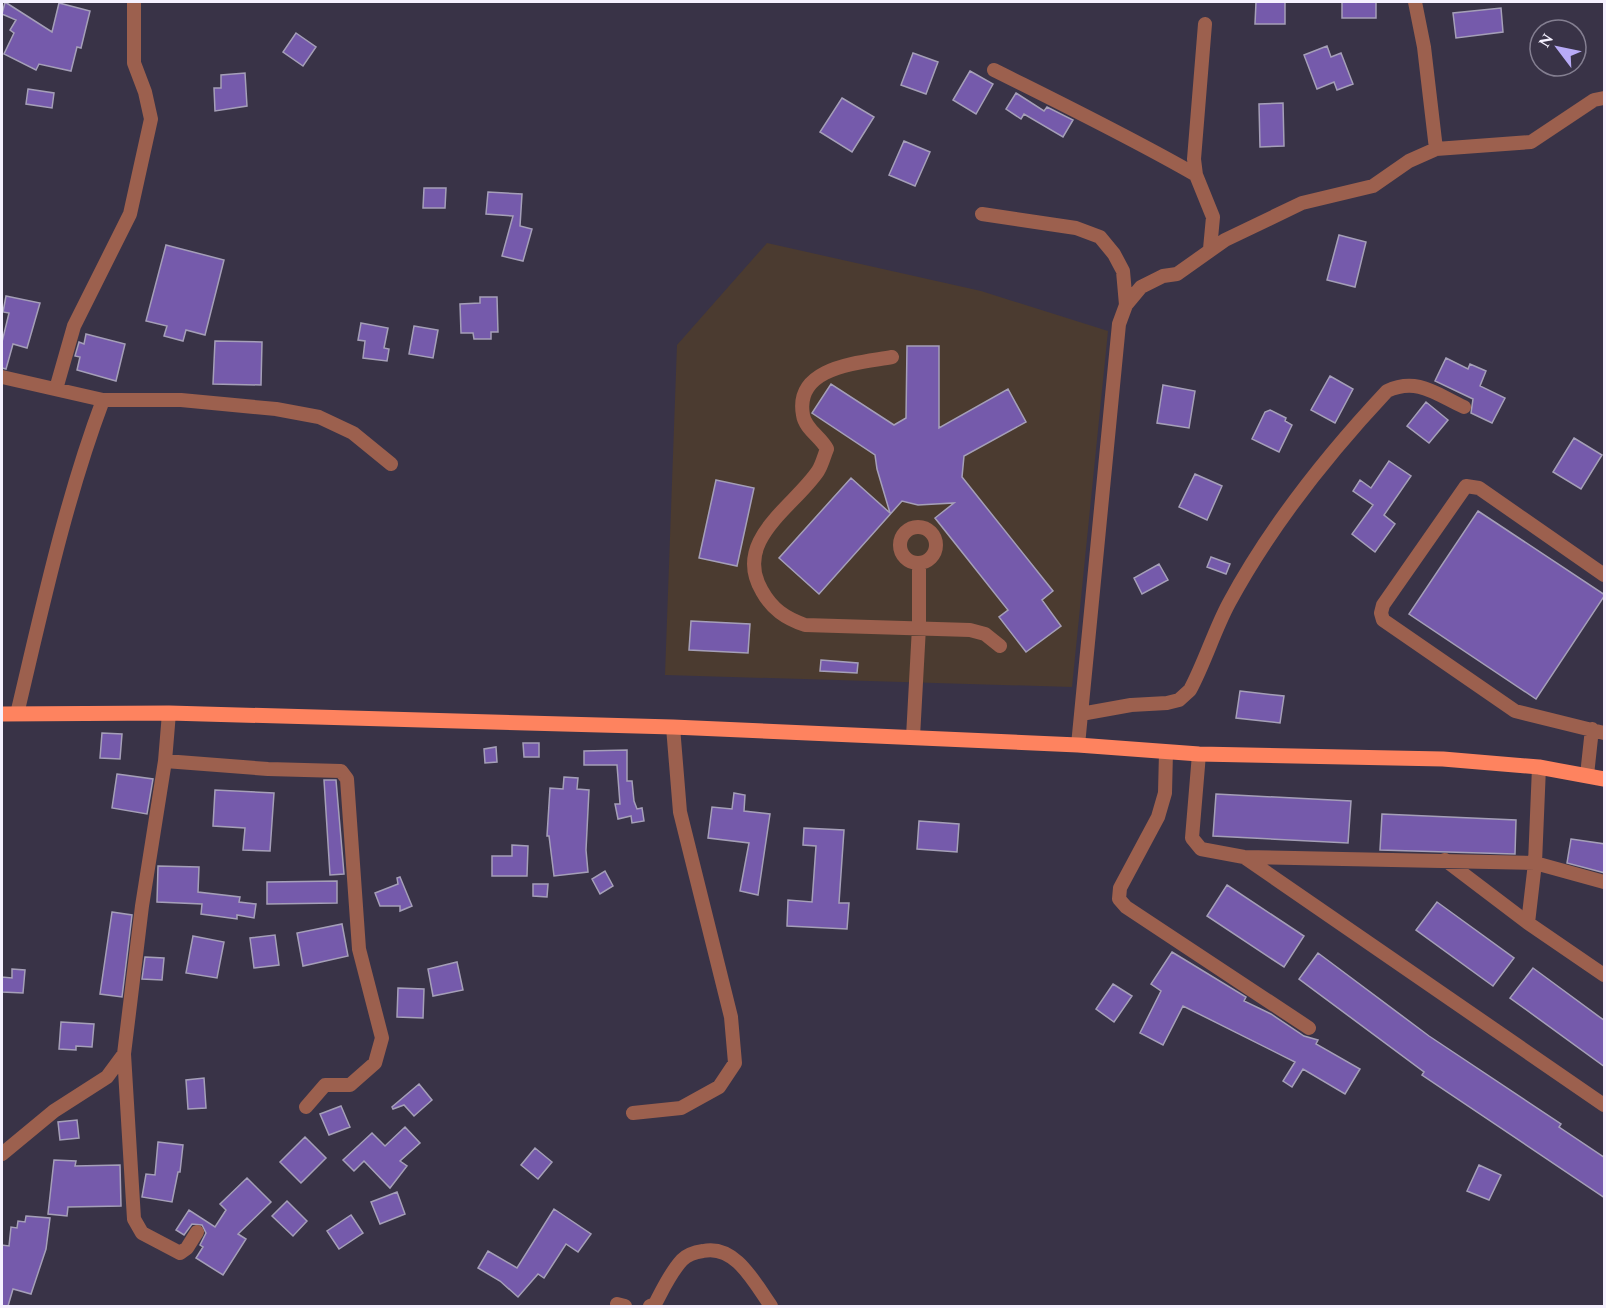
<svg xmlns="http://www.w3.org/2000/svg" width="1606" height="1308" font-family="Spectral,serif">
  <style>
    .commercial { fill: #4b3b30 }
    .building { fill: #755aab; stroke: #a59fb8; stroke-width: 1.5 }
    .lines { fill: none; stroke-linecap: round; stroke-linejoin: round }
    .minor { stroke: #9c604e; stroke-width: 14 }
    .major { stroke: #fe835f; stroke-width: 15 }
  </style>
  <rect width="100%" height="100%" fill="#393347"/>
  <path class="commercial" d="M767,243L981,291L1108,331L1072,687L665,675L677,345Z"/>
  <path class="building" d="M5,2L52,32L59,3L90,11L81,48L77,47L71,71L39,64L36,70L4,54L14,33L10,30L16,20L2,14Z
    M1256,2H1285V24H1255Z
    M1342,2H1376V18H1342Z
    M1501,8L1503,32L1456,38L1453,13Z
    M296,33L316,47L303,66L283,52Z
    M1327,46L1331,57L1341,53L1353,84L1337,90L1334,82L1317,89L1304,55Z
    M913,53L938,62L926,94L901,85Z
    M970,71L993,84L976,114L953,100Z
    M245,73L247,106L215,111L214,88H221V75Z
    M28,89L54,93L52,108L26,104Z
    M1016,93L1044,111L1047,107L1073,120L1063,137L1024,114L1021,119L1006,109Z
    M842,98L874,117L852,152L820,132Z
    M1283,103L1284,146L1260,147L1259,104Z
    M904,141L930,152L915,186L889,175Z
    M424,188H446L445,208H423Z
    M488,192L522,194L520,226L532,229L523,261L502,256L513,216L486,214Z
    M1339,235L1366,242L1355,287L1327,280Z
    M166,245L224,260L205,335L186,330L183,341L164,336L167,326L146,321Z
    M6,296L40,303L27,348L13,344L6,369L2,368V342L9,313L3,312Z
    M480,297H497L498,332H491V339H474L473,333H461L460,304L480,303Z
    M361,323L388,328L384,348L389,349L387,361L363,358L365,341L358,340Z
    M414,326L438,330L433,358L409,354Z
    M86,334L125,344L116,381L77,370L80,357L75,356L79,342L84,344Z
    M215,341L262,342L261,385L213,384Z
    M907,346H939V428L1008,389L1026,422L964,456L962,477L1053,591L1042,600L1061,626L1026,652L999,617L1008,610L935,518L954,503L918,505L902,501L819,594L779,558L851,478L890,513L877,469L875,455L812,413L831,384L894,425L906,418Z
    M1446,358L1468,369L1470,364L1486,371L1480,386L1505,398L1492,423L1471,413L1473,399L1435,381Z
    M1330,376L1353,389L1335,423L1311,410Z
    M1163,385L1195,391L1189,428L1157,423Z
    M1426,402L1448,420L1429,443L1407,426Z
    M1270,410L1286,418L1285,421L1292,425L1279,452L1252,439L1265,412Z
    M1574,438L1602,455L1581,489L1553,472Z
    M1389,461L1411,476L1384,515L1395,524L1375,552L1352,534L1373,505L1353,491L1360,480L1371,488Z
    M1195,474L1222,486L1207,520L1179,507Z
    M716,480L754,488L737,566L699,558Z
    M1478,511L1605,595L1536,699L1409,614Z
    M1211,557L1230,564L1226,574L1207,567Z
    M1159,564L1168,580L1142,594L1134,578Z
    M691,621L750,624L748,653L689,650Z
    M821,660L858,663L857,673L820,671Z
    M1240,691L1284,696L1280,723L1236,718Z
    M102,733L122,734L120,759L100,758Z
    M523,743H539V757H524Z
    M496,747L497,762L485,763L484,749Z
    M627,750V781H632L634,801L637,809L642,808L644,821L632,823L631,816L618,819L615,804H620L617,765H584V751Z
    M117,774L153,779L147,814L112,808Z
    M564,777L578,778L577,789L589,790L586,850L588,872L554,876L549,836H547L550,788L563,789Z
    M324,780H336L344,874L330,875Z
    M215,790L274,793L270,851L243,850L245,828L213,826Z
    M734,793L745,795L744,811L770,814L758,895L740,891L749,843L708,838L712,807L732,809Z
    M1216,794L1351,801L1348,843L1213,836Z
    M1382,814L1516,820L1515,854L1380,850Z
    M919,821L959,824L957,852L917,849Z
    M804,828L844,830L839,903H849L847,929L787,926L788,900L812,902L816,846L803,845Z
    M1571,839L1605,844V873L1567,863Z
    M512,845L528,846L527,876H492V856H512Z
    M158,866L199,867L198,892L240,897L239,902L256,904L254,918L237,915V919L201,914L202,904L157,902Z
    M605,871L613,886L600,894L592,879Z
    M400,877L412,906L400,911V906H380L375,893L398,884L397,878Z
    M337,881V903L267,904V882Z
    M533,884H548L547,897L533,896Z
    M1227,885L1304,936L1284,967L1207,916Z
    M1437,902L1514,958L1493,986L1416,930Z
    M112,912L132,915L122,997L100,994Z
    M342,924L348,956L303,966L297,933Z
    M275,935L279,965L254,968L250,938Z
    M193,936L224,942L217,978L186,973Z
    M1172,952L1246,997L1244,1001L1271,1014L1304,1036L1318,1040L1316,1044L1360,1069L1345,1094L1303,1069L1292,1087L1283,1081L1295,1062L1183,1006L1163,1045L1140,1033L1161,991L1151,984Z
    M1318,953L1429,1036L1561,1124L1559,1127L1605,1158V1198L1422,1075L1424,1072L1299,979Z
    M145,957L164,958L162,980L142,979Z
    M457,962L463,990L433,996L428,969Z
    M1533,968L1605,1021V1067L1510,998Z
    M12,969L25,970L23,993L2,992V977L12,978Z
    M1113,984L1132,996L1114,1022L1096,1009Z
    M398,988L424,989L423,1018L397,1017Z
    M61,1022L94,1024L92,1047L76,1046V1050L59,1049Z
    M204,1078L206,1108L188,1109L186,1080Z
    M419,1084L432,1100L414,1116L404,1105L393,1109L392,1107Z
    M341,1106L350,1127L329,1135L320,1114Z
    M77,1120L79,1138L60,1140L58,1122Z
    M405,1127L420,1143L400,1161L407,1166L390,1188L364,1161L354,1171L343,1160L372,1133L385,1146Z
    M305,1137L326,1158L301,1183L280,1162Z
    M158,1142L183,1145L180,1172H178L172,1202L142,1197L146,1174L155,1175Z
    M535,1148L552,1162L538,1179L521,1165Z
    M54,1160L76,1161L75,1166L120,1165L121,1206L68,1207L67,1216L48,1214Z
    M1479,1165L1501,1175L1489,1200L1467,1191Z
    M247,1178L271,1202L238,1234L246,1239L223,1275L196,1258L203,1247L200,1245L206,1233L202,1225L192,1224L184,1235L176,1230L189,1210L215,1227L226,1210L220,1204Z
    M397,1192L405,1214L380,1224L371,1202Z
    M287,1201L307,1221L293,1236L272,1216Z
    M554,1209L591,1234L578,1252L566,1244L544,1278L538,1274L518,1297L500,1281L478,1268L488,1251L517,1268Z
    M351,1215L363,1233L339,1249L327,1231Z
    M26,1216L50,1218L46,1249L31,1294L13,1289L8,1306H2V1245L9,1246L11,1227L17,1228L18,1221L25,1222Z"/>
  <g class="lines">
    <path class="minor" d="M1415,2L1424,47L1436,149
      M1205,24L1194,159L1196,175L1213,217L1210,249
      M994,70C1062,104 1130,137 1196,175
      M982,214L1076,228L1100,237L1114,254L1123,271L1126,305
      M892,357C860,363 794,366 803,415C805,429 821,437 827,449C824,456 822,465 818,471C794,507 732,540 762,591C772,609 785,618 805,625L970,630L985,634L1000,646
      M2,377L103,400C65,501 42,609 17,714
      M56,389L74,326L130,214L151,119L145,92L134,63V2
      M103,400H181L276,409L319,417L353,433L391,464
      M900 545a18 18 0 1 1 36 0a18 18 0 1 1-36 0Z
      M1604,575L1479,488L1466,486L1383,605L1381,613L1383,620L1515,711L1604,733
      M169,713L165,761L142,906L124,1054L134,1219L142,1233L180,1253L187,1248L197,1232
      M1081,714L1131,705L1167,703L1179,700L1190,690C1205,662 1214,631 1229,603C1270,527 1328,454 1387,391C1417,377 1436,394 1464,407
      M913,737L919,627V564
      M1078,745L1119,324L1126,305L1141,287L1163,276L1177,274L1225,240L1302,203L1373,186L1409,161L1436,149L1531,142L1594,100L1604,98
      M1166,752L1165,793L1158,817L1120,888L1119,899L1126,907L1309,1028
      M1199,754L1192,838L1201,849L1244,857L1535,863L1604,882
      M165,761L268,769L341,771L347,779L359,949L382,1038L375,1063L350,1085H325L306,1107
      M1587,775L1592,729
      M1244,857L1604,1105
      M1445,860L1528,923L1604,975
      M1528,923L1535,863L1539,767
      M633,1113L681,1108L719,1087L735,1063L731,1017L680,812L673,727
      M2,1154L54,1111L107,1077L124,1054
      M617,1304L625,1306
      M650,1306L655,1304C663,1289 670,1273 682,1260C687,1255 696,1252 703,1251C736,1244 755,1284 771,1306"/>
    <path class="major" d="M2,714L169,713L673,727L1078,745L1199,754L1443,759L1539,767L1604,779"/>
  </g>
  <rect width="1606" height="1308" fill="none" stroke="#f5f1ff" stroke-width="6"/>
  <g transform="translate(1558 48) rotate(302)"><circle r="28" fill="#393347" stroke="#847f91" stroke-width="1.5"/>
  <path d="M0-4.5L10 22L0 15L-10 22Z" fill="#b8abf7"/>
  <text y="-9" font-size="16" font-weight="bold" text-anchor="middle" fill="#f5f1ff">N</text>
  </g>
</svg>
